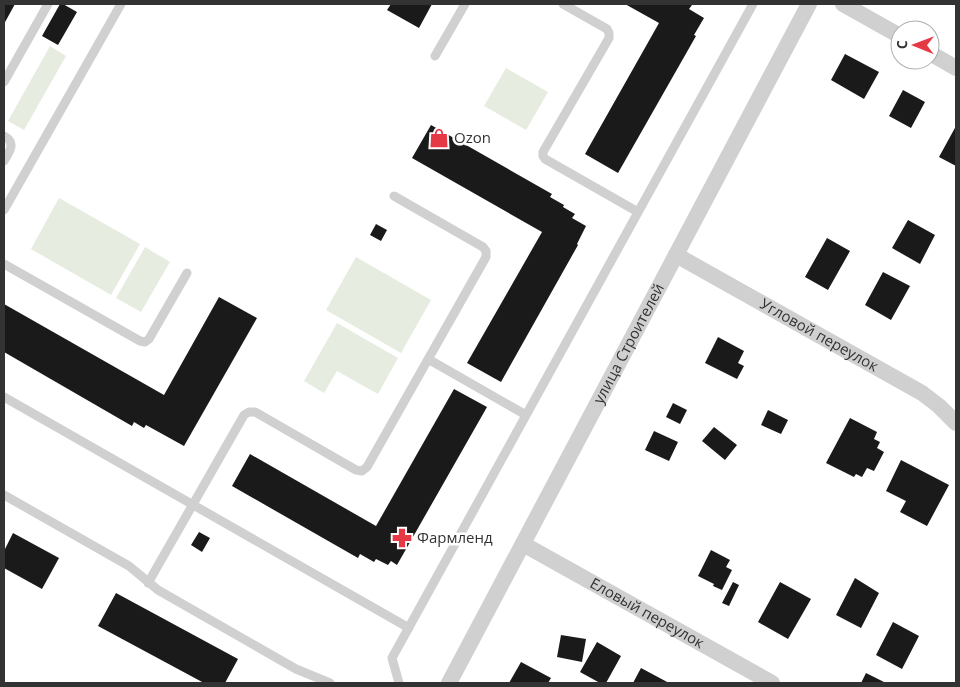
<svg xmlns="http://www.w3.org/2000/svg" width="960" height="687" font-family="'Open Sans',sans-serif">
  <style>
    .green { fill: #e6ecdf }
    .building { fill: #1a1a1a }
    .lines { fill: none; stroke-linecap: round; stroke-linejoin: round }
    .service { stroke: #d0d0d0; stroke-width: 9 }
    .minor { stroke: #d0d0d0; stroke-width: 16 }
    .labels { text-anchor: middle; stroke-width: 5; stroke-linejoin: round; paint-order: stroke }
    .poi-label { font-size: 15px; fill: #333; stroke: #fff; text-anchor: start }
    .street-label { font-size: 15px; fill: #333; stroke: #fff }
  </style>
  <rect width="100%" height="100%" fill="#fff"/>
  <path class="green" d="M50,46L66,56L24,130L8,121Z
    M506,68L548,92L526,130L484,106Z
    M59,198L140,244L111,295L31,249Z
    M145,247L170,262L141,312L116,298Z
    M356,257L431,300L401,353L326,310Z
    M337,323L398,358L378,394L337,371L324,393L304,381Z"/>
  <path class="building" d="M4,4H15L4,24Z
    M60,4H63L77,12L58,45L42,36Z
    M391,4H432L419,28L387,10Z
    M625,4H690L692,5L689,9L704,18L694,35L696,36L618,173L585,154L659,23Z
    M845,54L879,72L864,99L831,80Z
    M903,90L925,102L911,128L889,116Z
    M431,125L552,194L550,197L564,205L563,207L575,214L572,218L586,226L577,244L578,245L501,382L467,363L542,232L412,158Z
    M956,126V166L939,157Z
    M908,220L935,235L920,264L892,248Z
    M376,224L387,230L381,241L370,235Z
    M827,238L850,251L828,290L805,277Z
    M883,272L910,286L891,320L865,305Z
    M219,297L257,318L184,446L146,425L144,428L134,422L132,426L4,352V304L164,395Z
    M718,337L744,351L738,363L744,366L737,379L705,363Z
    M454,389L487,407L397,565L391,561L388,565L376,559L374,562L360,554L358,558L232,486L250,454L376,526Z
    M673,403L687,410L680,424L666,417Z
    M768,410L788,420L781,434L761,425Z
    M850,418L877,432L874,439L880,442L877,448L884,452L874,471L867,468L862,477L856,474L854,477L826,463Z
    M714,427L737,445L725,460L702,441Z
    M654,431L678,442L669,461L645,450Z
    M901,460L949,485L927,526L900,512L906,501L886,491Z
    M199,532L210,538L202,552L191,545Z
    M13,533L59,558L42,589L4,568V551Z
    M711,550L730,560L726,567L732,570L722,590L713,586L714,584L698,576Z
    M855,578L879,593L861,628L836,615Z
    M733,582L739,585L729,606L722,603Z
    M780,582L811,599L788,639L758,622Z
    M116,593L238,659L225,683H204L98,626Z
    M893,622L919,636L902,669L876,655Z
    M561,635L586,639L582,662L557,657Z
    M597,642L621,656L606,683H600L580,672Z
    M521,662L551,678L548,683H509Z
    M641,668L669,683H633Z
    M866,673L886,683H861Z"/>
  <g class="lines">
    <path class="service" d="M563,4L607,29L609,33V38L543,152V156L545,159L638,212
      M435,56L465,4
      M4,82L48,4
      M4,136C17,143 9,152 4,161
      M4,210L121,4
      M4,264L140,341L145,342L149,339L187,273
      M428,359L526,415
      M4,397L409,628
      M4,495L129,566L158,590L296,669L330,683
      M148,583L244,415L249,412H255L356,470L362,471L367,467L486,257V251L483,247L394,196
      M399,683L392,658L753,4"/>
    <g class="minor">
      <path d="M843,4L900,36"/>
      <path d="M930,53L956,68"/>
      <path id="s1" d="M676,255L922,393L939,406L956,423"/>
      <path id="s2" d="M523,544L772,683"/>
      <path id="s3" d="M449,683L809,4"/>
    </g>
  </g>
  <defs>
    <symbol id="shop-bare" viewBox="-9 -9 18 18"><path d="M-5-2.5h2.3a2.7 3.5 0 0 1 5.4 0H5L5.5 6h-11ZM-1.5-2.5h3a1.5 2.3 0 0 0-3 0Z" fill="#e63946" stroke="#fff" stroke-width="2.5" paint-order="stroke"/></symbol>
    <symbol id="pharmacy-bare" viewBox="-9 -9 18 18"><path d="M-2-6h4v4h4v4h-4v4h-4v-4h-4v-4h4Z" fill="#e63946" stroke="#fff" stroke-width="2.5" paint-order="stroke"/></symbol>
  </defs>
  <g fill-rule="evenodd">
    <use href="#shop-bare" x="425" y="124" width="28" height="28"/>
    <use href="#pharmacy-bare" x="388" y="524" width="28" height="28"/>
  </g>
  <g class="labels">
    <g class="poi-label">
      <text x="454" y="143">Ozon</text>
      <text x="417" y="543">Фармленд</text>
    </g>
    <g class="street-label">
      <text dy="5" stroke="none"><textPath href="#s1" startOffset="164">Угловой переулок</textPath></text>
      <text dy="5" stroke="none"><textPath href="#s3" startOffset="384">улица Строителей</textPath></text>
      <text dy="5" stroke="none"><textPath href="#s2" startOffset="142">Еловый переулок</textPath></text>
    </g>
  </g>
  <rect width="960" height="687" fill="none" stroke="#333333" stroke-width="10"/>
  <g transform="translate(915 45) rotate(271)"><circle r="24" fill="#ffffff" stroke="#adadad"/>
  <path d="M0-4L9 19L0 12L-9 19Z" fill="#e63946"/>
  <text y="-8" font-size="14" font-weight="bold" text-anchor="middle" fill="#333333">С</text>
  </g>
</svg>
